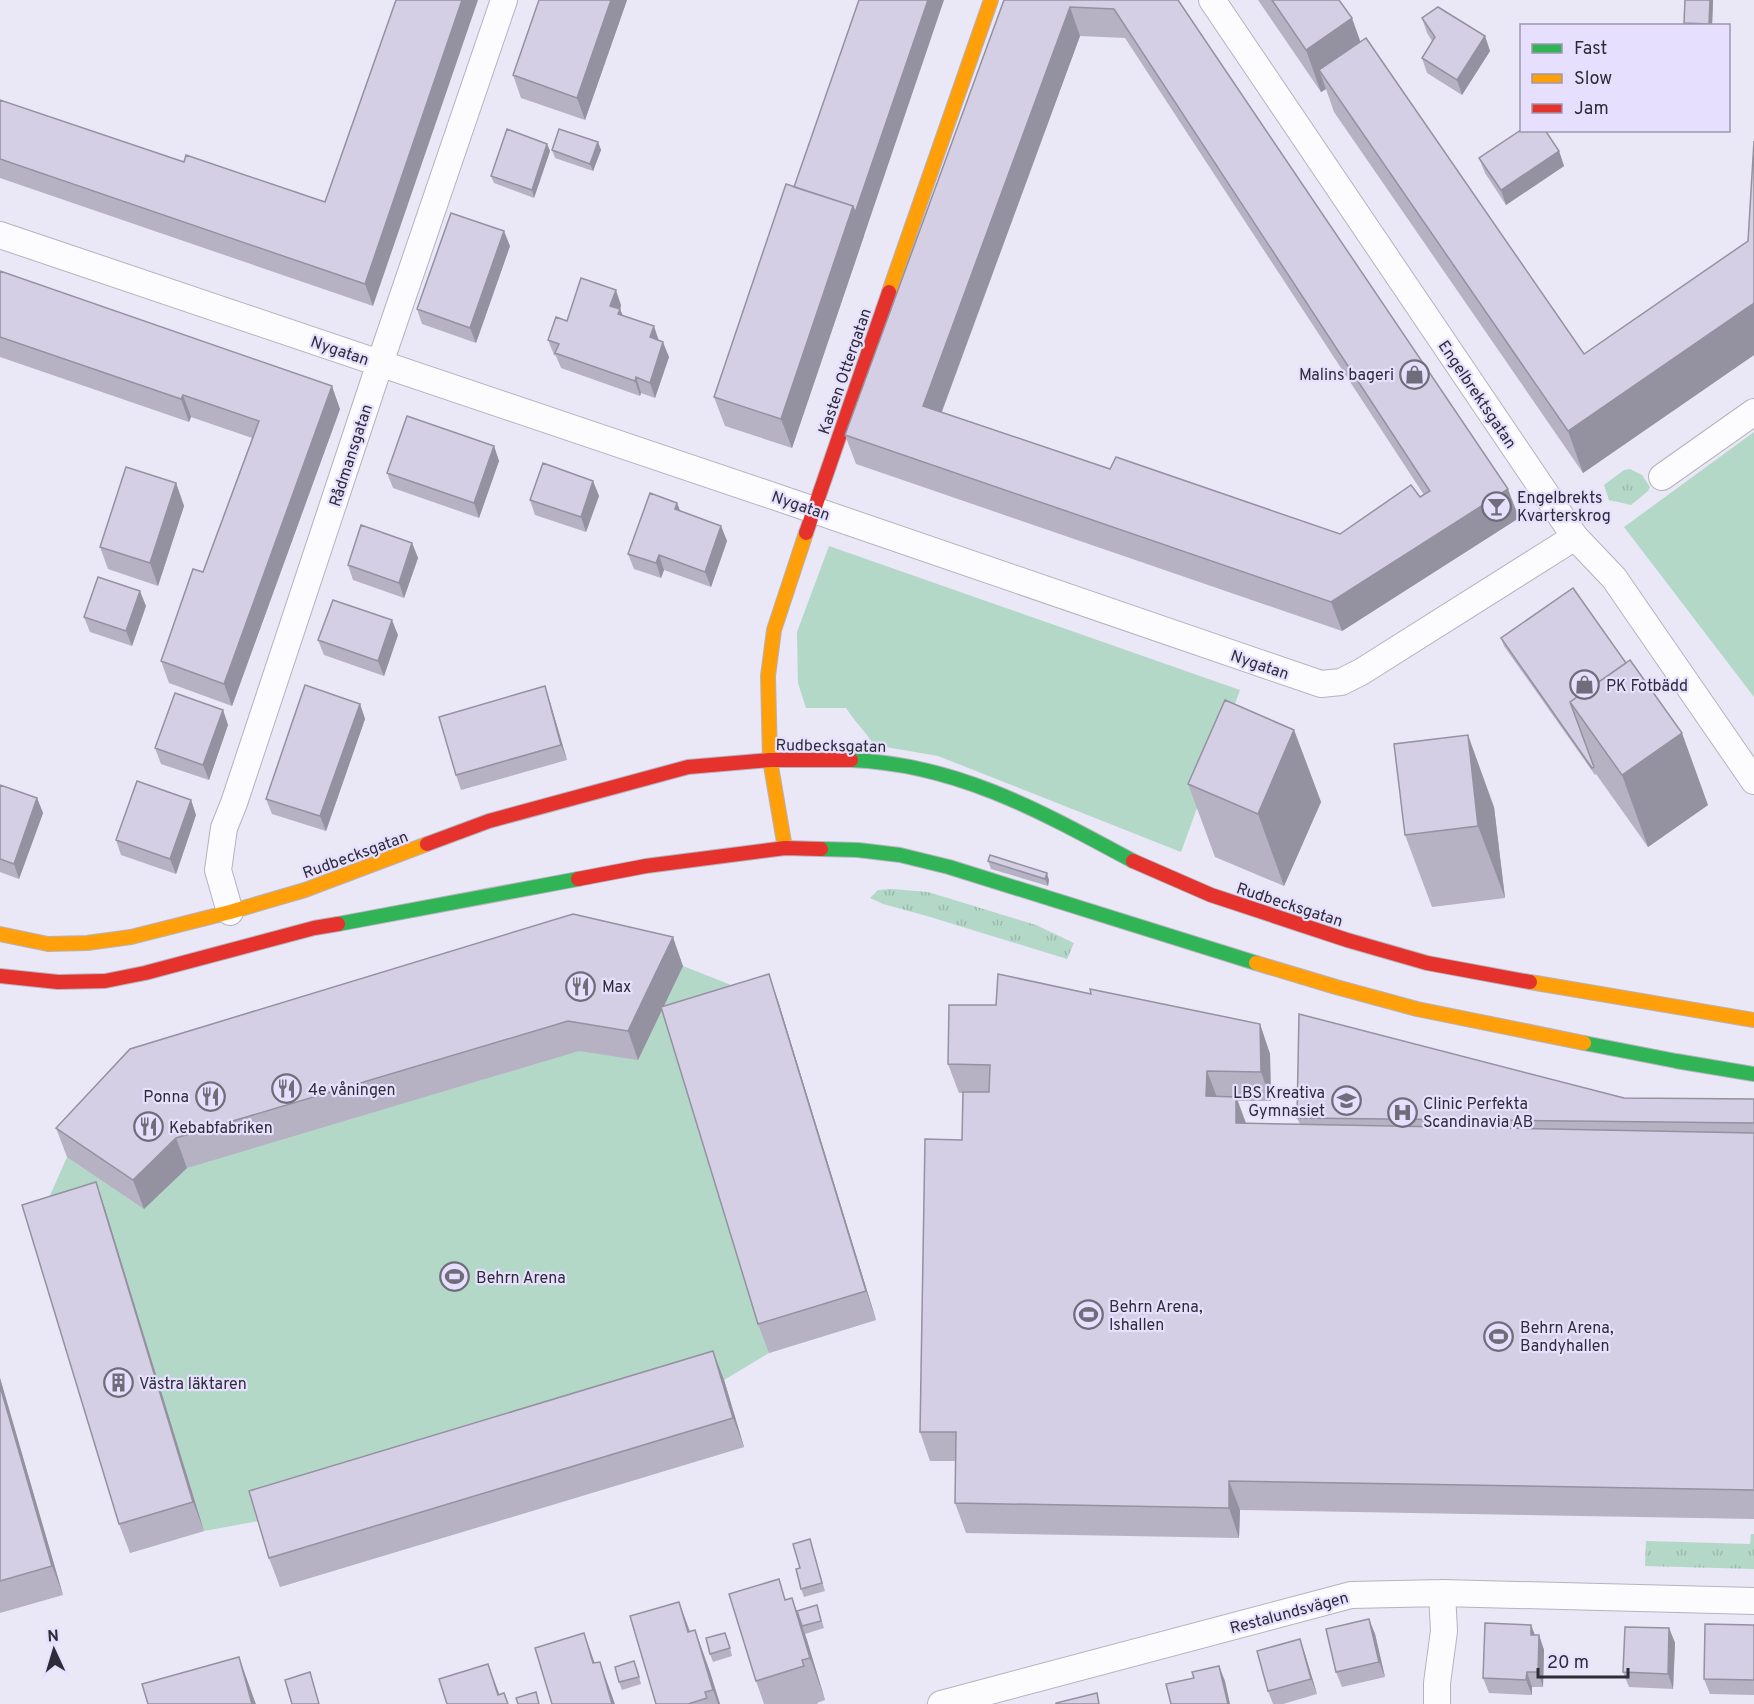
<svg xmlns="http://www.w3.org/2000/svg" width="1754" height="1704" font-family="Overpass,sans-serif">
  <style>
    .grass { fill: url(#grass-tufts) }
    .park { fill: #b3d8c7 }
    .lines { fill: none; stroke-linecap: round; stroke-linejoin: round }
    .street-casing { stroke: #b5b3bf; stroke-width: 28 }
    .fast-casing { stroke: #b5b3bf; stroke-width: 16 }
    .slow-casing { stroke: #b5b3bf; stroke-width: 16 }
    .jam-casing { stroke: #b5b3bf; stroke-width: 16 }
    .street { stroke: #fcfbfe; stroke-width: 26 }
    .fast { stroke: #30b455; stroke-width: 14 }
    .slow { stroke: #ff9f0a; stroke-width: 14 }
    .jam { stroke: #e5322d; stroke-width: 14 }
    .wall { fill: #b6b2c4; fill-rule: evenodd }
    .shaded-wall { fill: #9491a0 }
    .building { fill: #d4cfe4; stroke: #9491a0; stroke-width: 1.5; fill-rule: evenodd }
    .labels { text-anchor: middle; stroke-width: 4.5; stroke-linejoin: round; paint-order: stroke }
    .street-label { font-size: 16px; fill: #2e2c37; stroke: #e6e0fe }
    .poi-label { font-size: 16px; fill: #2e2c37; stroke: #e6e0fe; text-anchor: start }
  </style>
  <defs>
    <pattern id="grass-tufts" width="24" height="20" patternUnits="userSpaceOnUse" patternTransform="scale(1.5)"><rect width="24" height="20" fill="#b3d8c7"/><path d="M3 7l-1-3M5 7V3M7 7l1-3M15 17l-1-3M17 17v-4M19 17l1-3" fill="none" stroke="#9abaac"/></pattern>
  </defs>
  <rect width="100%" height="100%" fill="#eae7f7"/>
  <path class="grass" d="M1630,469L1642,475L1650,487L1648,491L1631,505L1609,500L1604,485L1624,470Z
    M892,889L928,892L1036,925L1074,943L1067,959L927,916L883,904L870,898L878,890Z
    M1751,1534H1754V1569L1645,1566L1646,1541L1750,1544Z"/>
  <path class="park" d="M1754,432V697L1624,527Z
    M829,546L1240,690L1181,852L938,756L874,745C865,731 855,722 846,708H806L798,683L797,632Z
    M584,943L683,966L779,1004L876,1320L769,1353L724,1380L744,1447L280,1587L259,1521L204,1531L130,1553L33,1234L67,1157Z"/>
  <g class="lines">
    <defs>
      <path id="street" d="M1212,0L1575,537L1614,578L1754,781
        M0,235L779,498L1321,684L1341,682L1361,672L1575,537
        M1662,477L1754,412
        M230,912L218,870L224,828L234,803L380,363L504,0
        M941,1704L1351,1595L1442,1593L1754,1601
        M1437,1704V1683L1444,1631L1442,1593"/>
      <path id="fast" d="M851,760C957,764 1042,812 1133,861
        M821,849L858,850L900,855L949,867L1256,963
        M338,924L578,879
        M1584,1043L1676,1061L1754,1074"/>
      <path id="slow" d="M889,292L991,0
        M785,848L770,760L768,676L774,630L806,533
        M0,934L48,944L87,943L131,937L230,912L305,890L427,844
        M1256,963L1336,987L1417,1009L1584,1043
        M1530,982L1754,1020"/>
      <path id="jam" d="M806,533L889,292
        M427,844L489,821L688,767L770,760H851
        M1133,861L1211,895L1347,940L1427,963L1530,982
        M578,879L646,866L785,848L821,849
        M0,976L58,982L105,981L145,973L314,928L338,924"/>
    </defs>
    <use href="#street" class="street-casing"/>
    <use href="#fast" class="fast-casing"/>
    <use href="#slow" class="slow-casing"/>
    <use href="#jam" class="jam-casing"/>
    <use href="#street" class="street"/>
    <use href="#fast" class="fast"/>
    <use href="#slow" class="slow"/>
    <use href="#jam" class="jam"/>
  </g>
  <path class="wall" d="M396,0L373,306L0,178V100L184,162L325,202Z
    M539,0H627L585,120L521,98L513,75Z
    M1004,0H1178L1519,518L1342,631L856,464L845,435ZM1080,36L1125,38L1424,495L1340,534L1110,469L942,412Z
    M1258,0H1339L1360,42L1584,354L1754,355L1583,473L1334,112L1326,89L1321,92Z
    M1713,2L1712,26H1685L1684,23Z
    M1422,18L1485,36L1490,51L1462,95L1427,73L1422,58L1432,41L1427,33Z
    M598,142L601,150L593,171L555,158L552,150Z
    M547,144L550,151L534,198L494,183L491,176Z
    M1559,151L1564,166L1506,205L1485,173L1479,158Z
    M794,187L864,236L792,448L725,426L714,397Z
    M510,246L476,343L422,324L417,309Z
    M0,271L340,409L232,706L169,683L161,661L203,572L252,438L191,417L189,422L0,357Z
    M621,305L620,309L623,316L659,340L669,357L655,398L641,393L640,396L561,368L556,356L554,355L548,340L567,321Z
    M494,446L499,461L479,518L393,488L387,473Z
    M593,481L599,496L586,532L535,515L530,500Z
    M176,483L184,506L158,586L108,569L100,547Z
    M677,503L680,511L721,526L727,541L711,587L664,570L661,578L634,569L628,554Z
    M412,543L418,558L404,598L353,580L348,565Z
    M146,606L132,646L90,632L84,617Z
    M398,635L384,676L324,655L318,640Z
    M1501,638L1708,805L1648,847L1596,774L1595,775L1504,646Z
    M550,702L567,760L461,790L456,775Z
    M360,704L365,719L326,831L272,814L266,799Z
    M223,710L228,725L209,780L161,764L155,748Z
    M1294,730L1321,802L1284,886L1215,857L1188,784Z
    M0,785L37,798L43,813L19,879L0,872Z
    M191,800L196,815L176,874L121,855L116,840Z
    M1494,807L1505,898L1432,907L1405,835Z
    M988,861L1049,880L1048,886L991,869Z
    M683,966L664,1006L779,1004L876,1320L769,1353L758,1324L662,1010L638,1060L579,1051L187,1168L144,1209L67,1157L56,1128Z
    M1091,994L1260,1024L1270,1054L1271,1101H1238L1246,1123L1300,1124L1297,1118L1624,1098L1754,1099V1519L1240,1510L1239,1538L966,1533L955,1503L956,1461H930L920,1432L962,1140L963,1093H959L948,1064L996,1005Z
    M96,1182L106,1212L204,1531L130,1553L119,1524Z
    M713,1351L724,1380L744,1447L280,1587L269,1558Z
    M0,1378L63,1595L0,1613Z
    M810,1539L825,1591L804,1597L801,1589L800,1568Z
    M786,1600L801,1624L817,1605L824,1628L805,1634L825,1700L817,1703L818,1704H764L756,1681Z
    M679,1602L690,1631L695,1630L710,1672L720,1704H656Z
    M1369,1619L1375,1634L1385,1677L1342,1687L1336,1672Z
    M1754,1625V1695L1710,1694L1704,1679Z
    M1669,1628L1675,1643L1673,1689L1629,1687L1623,1672Z
    M1535,1635H1539L1544,1650L1543,1687H1532V1695L1489,1693L1483,1678Z
    M1300,1639L1305,1654L1317,1694L1283,1704H1273L1268,1691Z
    M728,1640L732,1656L713,1662L710,1654Z
    M637,1668L641,1684L622,1690L619,1682Z"/>
  <path class="shaded-wall" d="M462,0H478L373,306L365,284Z
    M611,0H627L585,120L577,98Z
    M928,0H944L792,448L781,419L853,206Z
    M1710,0H1713V2L1712,26H1710L1709,24Z
    M1070,7L1080,36L933,435L923,406Z
    M1352,18L1367,60L1319,70L1326,89L1321,92L1306,50Z
    M1485,36L1490,51L1462,95L1457,80Z
    M598,142L601,150L593,171L590,164Z
    M547,144L550,151L534,198L532,190Z
    M1559,151L1564,166L1506,205L1501,190Z
    M504,231L510,246L476,343L470,328Z
    M616,290L621,305L620,309L626,324L610,306Z
    M1754,303V355L1583,473L1568,431Z
    M654,326L659,341L650,337Z
    M663,342L669,357L655,398L650,383Z
    M636,377L641,393L640,396L635,381Z
    M332,386L340,409L232,706L224,684Z
    M183,395L191,417L189,422L181,399Z
    M494,446L499,461L479,518L474,503Z
    M593,481L599,496L586,532L581,517Z
    M176,483L184,506L158,586L150,563Z
    M1508,489L1519,518L1342,631L1331,602Z
    M677,503L683,518L675,509Z
    M721,526L727,541L711,587L705,572Z
    M412,543L418,558L404,598L399,583Z
    M659,555L664,570L661,578L656,563Z
    M140,591L146,606L132,646L126,631Z
    M392,620L398,635L384,676L378,661Z
    M545,686L550,702L567,760L561,745Z
    M360,704L365,719L326,831L320,816Z
    M223,710L228,725L209,780L203,765Z
    M1294,730L1321,802L1284,886L1258,814Z
    M1682,733L1708,805L1648,847L1622,775Z
    M1468,735L1494,807L1505,898L1478,826Z
    M37,798L43,813L19,879L14,864Z
    M191,800L196,815L176,874L170,859Z
    M1047,873L1049,880L1048,886L1045,879Z
    M673,937L683,966L638,1060L628,1031Z
    M769,974L779,1004L876,1320L866,1291Z
    M1260,1024L1270,1054L1271,1101L1261,1072Z
    M1207,1071L1218,1100L1206,1096Z
    M1236,1097L1247,1126L1236,1123Z
    M176,1138L187,1168L144,1209L133,1180Z
    M96,1182L106,1212L204,1531L193,1502Z
    M713,1351L724,1380L744,1447L733,1418Z
    M0,1378L63,1595L52,1566L0,1386Z
    M1229,1481L1240,1510L1239,1538L1229,1508Z
    M792,1598L807,1640L825,1700L810,1658Z
    M679,1602L694,1644L688,1632Z
    M1369,1619L1375,1634L1385,1677L1379,1662Z
    M1531,1625L1537,1640L1531,1635Z
    M1669,1628L1675,1643L1673,1689L1668,1674Z
    M695,1630L710,1672L720,1704H718L713,1690Z
    M584,1633L599,1675L593,1663Z
    M1539,1635L1544,1650L1543,1687L1538,1672Z
    M1300,1639L1305,1654L1317,1694L1311,1679Z
    M239,1657L254,1699L256,1704H252Z
    M600,1662L615,1704H612Z
    M488,1664L503,1704H501Z
    M1219,1666L1225,1681L1230,1704H1228Z
    M1527,1672L1532,1687V1695L1526,1680Z"/>
  <path class="building" d="M396,0H462L365,284L0,159V100L184,162L186,155L325,202Z
    M539,0H611L577,98L513,75Z
    M859,0H928L855,213L853,206L794,187Z
    M1004,0H1178L1508,489L1331,602L845,435ZM1070,7L1114,9L1430,491L1420,497L1411,485L1340,534L1116,457L1110,469L923,406Z
    M1272,0H1339L1352,18L1306,50Z
    M1685,0H1710L1709,24L1684,23Z
    M1438,7L1485,36L1457,80L1422,58L1435,37L1422,18Z
    M1366,38L1584,354L1748,241L1754,141V303L1568,431L1319,70Z
    M507,129L547,144L532,190L491,176Z
    M559,129L598,142L590,164L552,150Z
    M1521,130H1545L1559,151L1501,190L1479,158Z
    M786,184L853,206L781,419L714,397Z
    M451,213L504,231L470,328L417,309Z
    M0,271L332,386L224,684L161,661L193,569L203,572L259,421L183,395L181,399L0,337Z
    M581,278L616,290L610,306L620,309L618,314L654,326L650,337L663,342L650,383L636,377L635,381L555,353L559,344L548,340L556,317L567,321Z
    M407,416L494,446L474,503L387,473Z
    M543,463L593,481L581,517L530,500Z
    M126,467L176,483L150,563L100,547Z
    M650,493L677,503L675,509L721,526L705,572L659,555L656,563L628,554Z
    M361,525L412,543L399,583L348,565Z
    M98,577L140,591L126,631L84,617Z
    M1573,588L1626,663L1570,702L1594,767L1592,768L1501,638Z
    M333,600L392,620L378,661L318,640Z
    M1630,660L1682,733L1622,775L1570,702Z
    M305,685L360,704L320,816L266,799Z
    M545,686L561,745L456,775L439,717Z
    M175,693L223,710L203,765L155,748Z
    M1225,700L1294,730L1258,814L1188,784Z
    M1468,735L1478,826L1405,835L1394,744Z
    M137,781L191,800L170,859L116,840Z
    M0,785L37,798L14,864L0,859Z
    M990,855L1047,873L1045,879L988,861Z
    M573,914L673,937L628,1031L568,1021L176,1138L133,1180L56,1128L130,1049Z
    M769,974L866,1291L758,1324L661,1007Z
    M998,974L1091,994L1090,989L1260,1024L1261,1072L1207,1071L1206,1096L1236,1097V1123L1754,1133V1490L1229,1481V1508L955,1503L956,1432H920L925,1139L962,1140L963,1092H989L990,1065L948,1064L949,1005H996Z
    M1299,1014L1624,1098L1754,1099V1123L1297,1118Z
    M96,1182L193,1502L119,1524L22,1205Z
    M713,1351L733,1418L269,1558L249,1491Z
    M0,1386L52,1566L0,1581Z
    M810,1539L822,1583L801,1589L796,1569L800,1568L793,1544Z
    M779,1579L785,1600L792,1598L810,1658L802,1660L804,1666L756,1681L729,1594Z
    M679,1602L688,1632L695,1630L713,1690L705,1692L707,1698L688,1704H656L630,1616Z
    M817,1605L821,1621L802,1626L797,1611Z
    M1369,1619L1379,1662L1336,1672L1326,1629Z
    M1485,1623L1531,1625V1635H1539L1538,1672H1527L1526,1680L1483,1678Z
    M1705,1624L1754,1625V1680L1704,1679Z
    M1625,1627L1669,1628L1668,1674L1623,1672Z
    M584,1633L593,1663L600,1662L612,1704H552L535,1648Z
    M725,1633L730,1648L710,1654L706,1638Z
    M1300,1639L1311,1679L1268,1691L1257,1651Z
    M239,1657L252,1704H148L142,1684Z
    M634,1661L639,1677L619,1682L615,1667Z
    M488,1664L498,1695L504,1693L508,1704H447L439,1679Z
    M1219,1666L1228,1704H1171L1166,1684L1194,1678L1192,1672Z
    M310,1672L319,1704H292L285,1680Z
    M536,1692L539,1704H518L516,1698Z
    M1097,1693L1099,1704H1056V1703Z"/>
  <defs>
    <symbol id="shop-ring" viewBox="-11 -11 22 22"><circle r="9.5" fill="#e6e0fe" stroke="#706d7a" stroke-width="1.5"/><path d="M-5-2.5h2.3a2.7 3.5 0 0 1 5.4 0H5L5.5 6h-11ZM-1.5-2.5h3a1.5 2.3 0 0 0-3 0Z" fill="#706d7a"/></symbol>
    <symbol id="bar-ring" viewBox="-11 -11 22 22"><circle r="9.5" fill="#e6e0fe" stroke="#706d7a" stroke-width="1.5"/><path d="M-6-5H6L.8 .8V4.5H3.5V6h-7V4.5H-.8V.8Z" fill="#706d7a"/></symbol>
    <symbol id="restaurant-ring" viewBox="-11 -11 22 22"><circle r="9.5" fill="#e6e0fe" stroke="#706d7a" stroke-width="1.5"/><path d="M-5-6h1v4h1v-4h1v4h1v-4h1v5L-1.5 .5V6h-2V.5L-5-1ZM5-6V6H3V1.5H1.5Q1.5-4 5-6Z" fill="#706d7a"/></symbol>
    <symbol id="school-ring" viewBox="-11 -11 22 22"><circle r="9.5" fill="#e6e0fe" stroke="#706d7a" stroke-width="1.5"/><path d="M0-5L7-2L0 1L-7-2ZM-4 1L0 2.5L4 1V4Q0 6-4 4Z" fill="#706d7a"/></symbol>
    <symbol id="hospital-ring" viewBox="-11 -11 22 22"><circle r="9.5" fill="#e6e0fe" stroke="#706d7a" stroke-width="1.5"/><path d="M-5-5h3v3.5h4V-5h3V5h-3V1.5h-4V5h-3Z" fill="#706d7a"/></symbol>
    <symbol id="stadium-ring" viewBox="-11 -11 22 22"><circle r="9.5" fill="#e6e0fe" stroke="#706d7a" stroke-width="1.5"/><path d="M0-5a6.5 5 0 1 0 0 10a6.5 5 0 1 0 0-10ZM-3.5-1.8h7v3.6h-7Z" fill="#706d7a"/></symbol>
    <symbol id="building-ring" viewBox="-11 -11 22 22"><circle r="9.5" fill="#e6e0fe" stroke="#706d7a" stroke-width="1.5"/><path d="M-4-6H4V6H1V3H-1V6H-4ZM-2.5-4.3h1.7v1.8h-1.7ZM.8-4.3h1.7v1.8H.8ZM-2.5-1h1.7V.8h-1.7ZM.8-1h1.7V.8H.8Z" fill="#706d7a"/></symbol>
  </defs>
  <g fill-rule="evenodd">
    <use href="#shop-ring" x="1398" y="358" width="33" height="33"/>
    <use href="#bar-ring" x="1480" y="490" width="33" height="33"/>
    <use href="#shop-ring" x="1568" y="668" width="33" height="33"/>
    <use href="#restaurant-ring" x="564" y="970" width="33" height="33"/>
    <use href="#restaurant-ring" x="270" y="1072" width="33" height="33"/>
    <use href="#restaurant-ring" x="194" y="1080" width="33" height="33"/>
    <use href="#school-ring" x="1330" y="1084" width="33" height="33"/>
    <use href="#hospital-ring" x="1386" y="1096" width="33" height="33"/>
    <use href="#restaurant-ring" x="132" y="1110" width="33" height="33"/>
    <use href="#stadium-ring" x="438" y="1260" width="33" height="33"/>
    <use href="#stadium-ring" x="1072" y="1298" width="33" height="33"/>
    <use href="#stadium-ring" x="1482" y="1320" width="33" height="33"/>
    <use href="#building-ring" x="102" y="1366" width="33" height="33"/>
  </g>
  <g class="labels">
    <g class="street-label">
      <text transform="translate(340 350) rotate(19)" y="6">Nygatan</text>
      <text transform="translate(844 371) rotate(-71)" y="6">Kasten Ottergatan</text>
      <text transform="translate(1478 394) rotate(56)" y="6">Engelbrektsgatan</text>
      <text transform="translate(350 455) rotate(-72)" y="6">Rådmansgatan</text>
      <text transform="translate(801 505) rotate(19)" y="6">Nygatan</text>
      <text transform="translate(1260 664) rotate(19)" y="6">Nygatan</text>
      <text transform="translate(831 745) rotate(1)" y="6">Rudbecksgatan</text>
      <text transform="translate(355 854) rotate(-20)" y="6">Rudbecksgatan</text>
      <text transform="translate(1290 904) rotate(18)" y="6">Rudbecksgatan</text>
      <text transform="translate(1289 1612) rotate(-15)" y="6">Restalundsvägen</text>
    </g>
    <g class="poi-label">
      <text x="1394" y="380" text-anchor="end">Malins bageri</text>
      <text x="1517" y="503">Engelbrekts<tspan x="1517" dy="18">Kvarterskrog</tspan></text>
      <text x="1606" y="691">PK Fotbädd</text>
      <text x="602" y="992">Max</text>
      <text x="308" y="1095">4e våningen</text>
      <text x="1325" y="1098" text-anchor="end">LBS Kreativa<tspan x="1325" dy="18">Gymnasiet</tspan></text>
      <text x="189" y="1102" text-anchor="end">Ponna</text>
      <text x="1423" y="1109">Clinic Perfekta<tspan x="1423" dy="18">Scandinavia AB</tspan></text>
      <text x="169" y="1133">Kebabfabriken</text>
      <text x="476" y="1283">Behrn Arena</text>
      <text x="1109" y="1312">Behrn Arena,<tspan x="1109" dy="18">Ishallen</tspan></text>
      <text x="1520" y="1333">Behrn Arena,<tspan x="1520" dy="18">Bandyhallen</tspan></text>
      <text x="139" y="1389">Västra läktaren</text>
    </g>
  </g>
  <rect x="1520" y="24" width="210" height="108" fill="#e6e0fe" stroke="#9c98ae" stroke-width="1.5"/>
  <rect x="1532" y="44" width="30" height="9" fill="#30b455" stroke="#9c98ae" stroke-width="1.5"/>
  <text x="1574" y="54" font-size="18" fill="#2e2c37">Fast</text>
  <rect x="1532" y="74" width="30" height="9" fill="#ff9f0a" stroke="#9c98ae" stroke-width="1.5"/>
  <text x="1574" y="84" font-size="18" fill="#2e2c37">Slow</text>
  <rect x="1532" y="104" width="30" height="9" fill="#e5322d" stroke="#9c98ae" stroke-width="1.5"/>
  <text x="1574" y="114" font-size="18" fill="#2e2c37">Jam</text>
  <g transform="translate(54 1650) rotate(356)" stroke="#e6e0fe" stroke-width="4.5" paint-order="stroke">
  <path d="M0-4.5L10 22L0 15L-10 22Z" fill="#2e2c37"/>
  <text y="-9" font-size="16" font-weight="bold" text-anchor="middle" fill="#2e2c37">N</text>
  </g>
  <path d="M1538 1668v9h90v-9" fill="none" stroke="#2e2c37" stroke-width="3"/>
  <text x="1547" y="1668" font-size="18" fill="#2e2c37" stroke="#e6e0fe" stroke-width="4.5" paint-order="stroke">20 m</text>
</svg>
